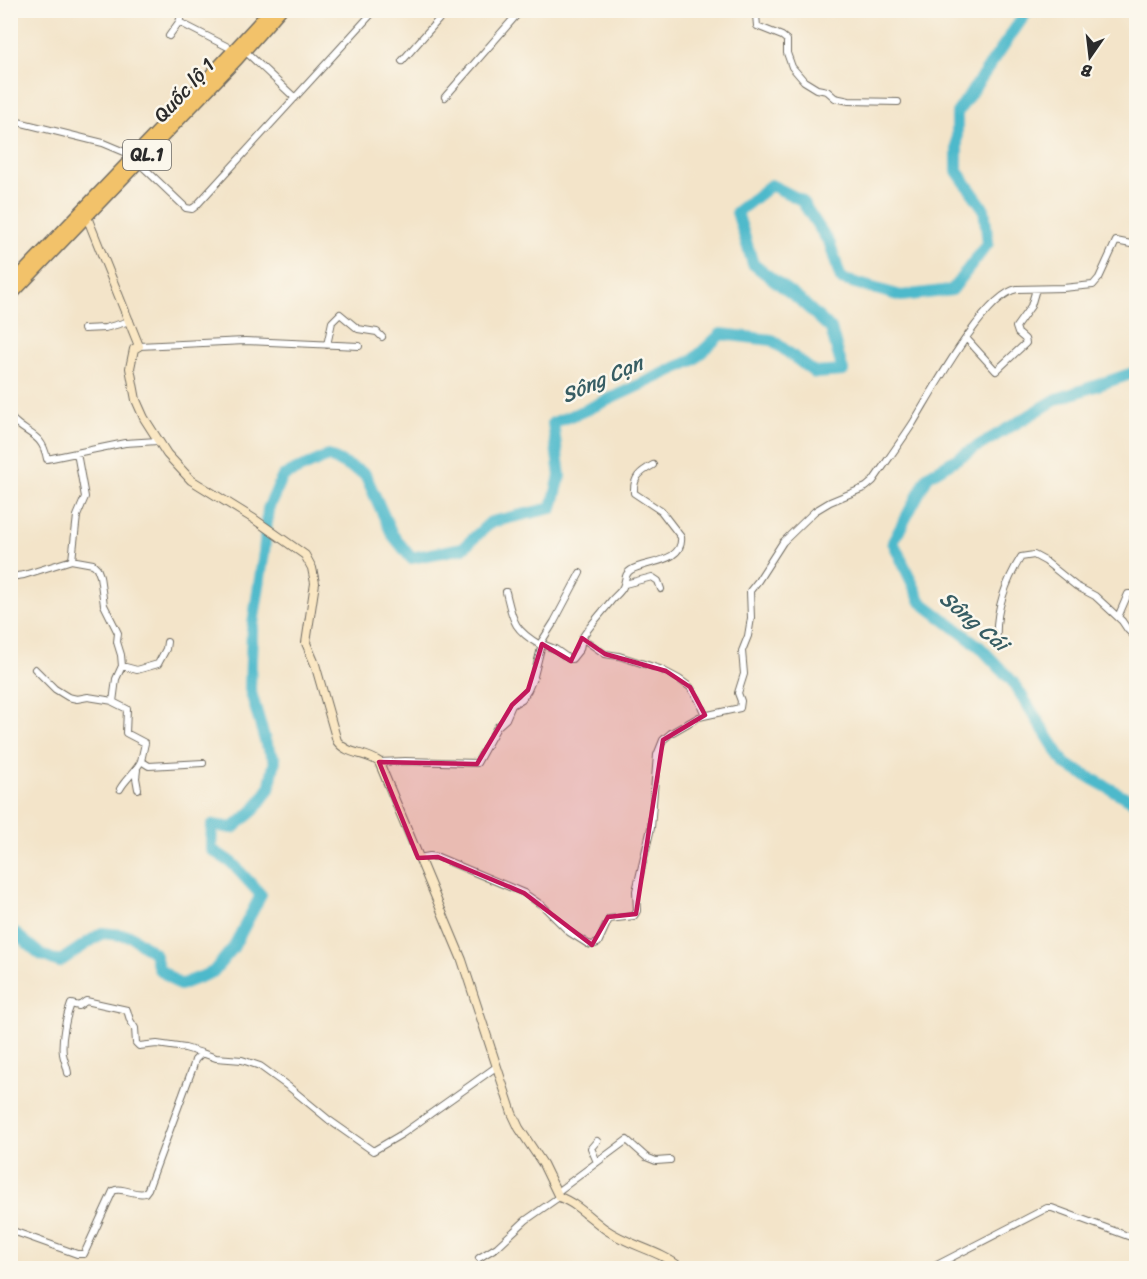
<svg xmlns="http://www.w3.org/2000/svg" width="1147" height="1279" font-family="Sriracha,sans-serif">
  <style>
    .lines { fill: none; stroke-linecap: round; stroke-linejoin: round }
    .river { stroke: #4eb9cb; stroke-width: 12 }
    .street-casing { stroke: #716c62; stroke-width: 8 }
    .secondary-casing { stroke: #716c62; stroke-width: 10 }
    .highway-casing { stroke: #716c62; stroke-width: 13 }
    .street { stroke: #fff; stroke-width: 6 }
    .secondary { stroke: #fae7c3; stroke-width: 8 }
    .highway { stroke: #f2c26a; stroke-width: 10 }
    .marked { fill: #c2185b; fill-opacity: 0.2; stroke: #c2185b; stroke-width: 4.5; stroke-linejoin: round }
    .labels { text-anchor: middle; stroke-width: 5; stroke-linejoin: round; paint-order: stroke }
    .shield { fill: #fbf7ec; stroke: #696865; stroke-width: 1.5 }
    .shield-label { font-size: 18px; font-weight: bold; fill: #2b2b2b }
    .street-label { font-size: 20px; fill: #2b2b2b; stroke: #fbf7ec }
    .water-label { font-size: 21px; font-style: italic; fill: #375d63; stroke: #fbf7ec }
  </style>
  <rect width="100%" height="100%" fill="#fbf7ec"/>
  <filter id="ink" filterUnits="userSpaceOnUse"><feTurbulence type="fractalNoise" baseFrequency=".0167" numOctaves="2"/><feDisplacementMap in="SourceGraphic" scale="12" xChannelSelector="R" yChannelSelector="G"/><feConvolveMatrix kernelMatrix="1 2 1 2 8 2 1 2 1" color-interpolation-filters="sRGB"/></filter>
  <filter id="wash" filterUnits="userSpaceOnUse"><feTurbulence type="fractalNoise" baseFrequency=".008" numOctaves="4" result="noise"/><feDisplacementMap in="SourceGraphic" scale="24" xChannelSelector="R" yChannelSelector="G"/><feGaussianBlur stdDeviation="1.35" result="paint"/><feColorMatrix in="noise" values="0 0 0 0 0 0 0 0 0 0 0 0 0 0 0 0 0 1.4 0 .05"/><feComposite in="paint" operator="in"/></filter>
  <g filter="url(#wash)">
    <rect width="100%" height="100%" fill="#f3e4c9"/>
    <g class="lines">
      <path class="river" d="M1136,372L1057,399L928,476L893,542L921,602L980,647L1013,682L1065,764L1136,803
        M10,929L40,954L59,962L102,933L131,936L154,953L159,969L180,985L213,972L233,948L261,895L232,863L211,849L212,825L233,828L254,810L269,789L275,760L266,744L250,689L252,631L264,552L268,509L283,476L328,456L365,474L392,534L411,558L463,548L491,522L552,508L560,476L553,423L586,410L693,360L721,334L772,340L815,373L843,371L831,329L801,301L753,264L737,212L771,185L801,200L830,244L841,279L901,296L952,290L988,243L984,209L957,171V113L1028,10"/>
    </g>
  </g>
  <g filter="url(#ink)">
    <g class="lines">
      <defs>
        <path id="street" d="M183,10L179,22L232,49
          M757,10L756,15L757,26L782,36L787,40V53L792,67L804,81L817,89L827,91L835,98L849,101L898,102
          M169,36L179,22
          M245,51L295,98
          M402,61L447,10
          M445,97L521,10
          M10,120L103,143L134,156
          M139,163L186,208L192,209L196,206L375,10
          M84,329L105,328L130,321
          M966,338L996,371L1026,343L1025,339L1018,333L1016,327L1031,306L1036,289
          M327,345L332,322L340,314L358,329L377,332L382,337
          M139,346L245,341L359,346
          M10,417C27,436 42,432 47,459L125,443L158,441
          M71,560L93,564L97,568L100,576L104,605L118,633L117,642L121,655L122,666L116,679L113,702L127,709L126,733L145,743L141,761L149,766L203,763
          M10,577L24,575L72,560L77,516L85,497L77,453
          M625,584L652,577L658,581L661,589
          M506,592C513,621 513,629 540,645
          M1118,617L1128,594H1136
          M582,638C590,625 601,614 611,601C615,596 621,592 623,587C626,581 624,574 631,570C645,561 684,563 681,537L661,511L634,493C633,477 640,472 653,465
          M997,639C995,611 1006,581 1021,557L1034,555L1045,561L1076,586L1095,596L1122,621L1128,630L1136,638
          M540,644L554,622L580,573
          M122,666L137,670L158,664L166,649L167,642
          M35,669L55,689L68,697L77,699L88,697L113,701
          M379,762L405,761L477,763L497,727L506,719L512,705L522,699L528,690L534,676L542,644L555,649L569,659H572L580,649L582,638L605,654L619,656L660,669L679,679L690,687L698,699L705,715
          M137,770L136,778L138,789
          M120,789C126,778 136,772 141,761
          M418,858L430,856L438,857L524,893L543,906L569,932L588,944L592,945L598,943L609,919L634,916L637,911L636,891L651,828L657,755L663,740L671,733L699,717L740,708L741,701L738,693L744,674L742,651L748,636L751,618L750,591L758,581L783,542L815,511L830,502L866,487L873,481C886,462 900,443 913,423C931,394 984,295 1017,289L1063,288L1093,285L1099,278L1116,241L1136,245
          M68,1073C67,1066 64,1060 63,1054C61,1040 66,1017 71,1004L79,1006L86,1001L127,1010L130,1020L135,1028L136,1043L139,1046L157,1044L185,1048L202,1053
          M597,1141L591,1148L597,1162
          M557,1192L627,1140L646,1157L656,1161L670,1160
          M10,1230L77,1254H84L113,1191C122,1186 134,1196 145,1193L148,1189L193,1067L195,1060L202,1053L216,1058L242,1060L260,1066L289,1087L329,1120L373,1151L402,1134L496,1067
          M479,1258L497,1247L526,1220L559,1197
          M931,1268L1047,1208H1052L1136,1239"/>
        <path id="secondary" d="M87,217L139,346L134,349L130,368L136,400L144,418L167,454L191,480L254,519L305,555L312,568L315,583L306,643L315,664L337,741C347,755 366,752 379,762L462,960L512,1113L519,1128L543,1164L559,1197C576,1203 590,1218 605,1229C629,1246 659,1250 681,1268"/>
        <path id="highway" d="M10,285L186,101L270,10
          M10,297L238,59L281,10"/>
      </defs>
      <use href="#street" class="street-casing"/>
      <use href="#secondary" class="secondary-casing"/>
      <use href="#highway" class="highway-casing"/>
      <use href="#street" class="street"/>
      <use href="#secondary" class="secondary"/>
      <use href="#highway" class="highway"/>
    </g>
  </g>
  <path class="marked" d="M582,638L605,654L666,671L690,687L705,715L663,740L636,914L608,917L592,945L524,893L438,857L418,858L379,762L477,764L512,705L528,690L542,644L571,661Z"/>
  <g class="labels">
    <rect class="shield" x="123" y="140" width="48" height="30" rx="4.5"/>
    <g class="shield-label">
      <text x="147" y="161">QL.1</text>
    </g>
    <g class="street-label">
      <text transform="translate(184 90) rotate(-47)" y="7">Quốc lộ 1</text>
    </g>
    <g class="water-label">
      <text transform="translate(602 379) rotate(-24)" y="7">Sông Cạn</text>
      <text transform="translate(974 621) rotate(40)" y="7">Sông Cái</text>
    </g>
  </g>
  <rect width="1147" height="1279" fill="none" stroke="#fbf7ec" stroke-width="36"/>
  <g transform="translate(1090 57) rotate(194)" stroke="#fbf7ec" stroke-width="4.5" paint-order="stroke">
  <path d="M0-4.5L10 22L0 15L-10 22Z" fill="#2b2b2b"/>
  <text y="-9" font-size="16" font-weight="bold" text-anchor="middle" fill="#2b2b2b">B</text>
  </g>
</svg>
